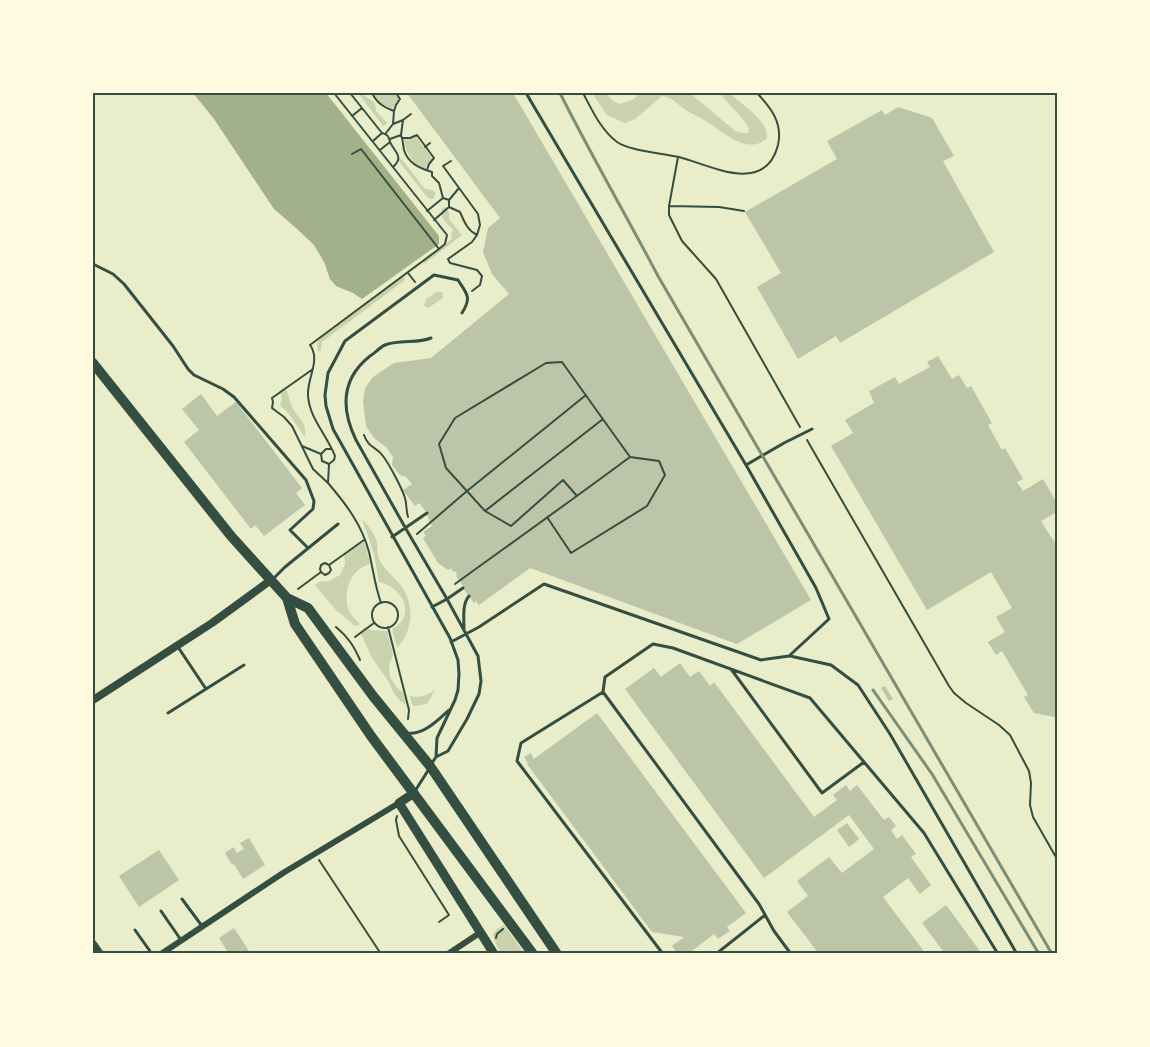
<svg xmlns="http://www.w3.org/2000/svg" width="1150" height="1047" font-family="Lato,sans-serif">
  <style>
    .green { fill: #cad2ad }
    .water { fill: #a3b18a }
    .building { fill: #bcc5a7 }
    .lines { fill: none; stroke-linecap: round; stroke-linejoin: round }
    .path { stroke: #344e41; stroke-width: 2 }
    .service { stroke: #344e41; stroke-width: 3 }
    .minor { stroke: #344e41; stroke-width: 6 }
    .tertiary { stroke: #344e41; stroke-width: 8 }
    .secondary { stroke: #344e41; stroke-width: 9 }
    .primary { stroke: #344e41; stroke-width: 10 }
    .rail { stroke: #7c8e77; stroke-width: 3 }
    .neatline { fill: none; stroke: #344e41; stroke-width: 2 }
  </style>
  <rect width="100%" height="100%" fill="#e9edc9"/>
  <path class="green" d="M358,93H362C368,101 376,98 376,111L387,123L383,126Z
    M373,93H394L399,99L392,109L381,104Z
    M592,93H606L613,101L620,104L634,99L640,93H690L735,131L743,133H748L749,128L741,117L719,93H730C741,105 768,119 767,138C747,157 721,130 704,120C698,116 692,114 687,111C678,105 673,97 662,96L635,119L625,123L607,115Z
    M416,137L432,158L425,169C411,161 407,156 404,139H410Z
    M400,158L404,162L425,189L432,190L436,193L433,199H430L427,197L398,160Z
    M446,207L449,213V219L462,235L424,264L423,261L452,239L451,234L453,230C448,224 437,215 443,208Z
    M403,276L405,280L322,342L321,350L318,352L317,343L320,337Z
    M438,292H442L443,298L428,308L424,306L426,299C431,297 433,293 438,292Z
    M285,387C289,394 289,403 294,410C300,422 307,421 305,437L288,413L280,405C283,400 282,396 279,391Z
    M362,519C368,526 375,533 377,543C378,549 377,556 380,561C385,570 392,575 399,583C415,602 414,630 397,648L392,629C418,615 402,587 379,582L374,554Z
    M364,542L365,543L370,564C350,569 341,595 350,613C353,617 357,621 360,624L357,626L354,625L336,610L315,585L319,582L329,581L340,575L345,564L344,554Z
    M365,627L371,630L387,631L393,655L389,665L390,677L397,688L403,692L406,703L405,704L400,701L393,692L390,684L371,656L361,634V631Z
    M435,690L427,704L414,706L412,704L410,696C420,698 426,696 435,690Z
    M504,925L525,954H501L495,942L493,934L497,929Z"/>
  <path class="water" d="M193,93H326L439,236V244L362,299L353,293L336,286L330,279L324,262L314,245L296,228L274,209L214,119Z"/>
  <path class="building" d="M407,93H513L811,600L737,644L530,568L479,605L476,601L474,603L462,587L463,586L456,576L457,574L455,571L453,572L451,568L448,570L438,563L423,538L426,536L423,532L432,526L429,521L427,513L419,503L415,506L403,490L412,484L406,477L400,475L392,465L393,457L386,447L374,438L366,426L363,401L365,388L373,377L394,363L431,358L509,294L492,274L483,252L488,228L500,218Z
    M898,107L932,118L954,156L943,161L994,252L840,343L836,336L798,359L757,287L781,273L745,212L837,159L827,141L882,110L885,115Z
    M938,356L952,379L959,375L967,388L971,386L992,423L988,425L1002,450L1005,448L1023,479L1017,482L1023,491L1043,479L1057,503V512L1041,521L1051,537L1057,544V722L1054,717L1034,713L1024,697L1028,695L1002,651L996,655L988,642L1005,632L996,617L1012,608L991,572L927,610L831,446L853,433L845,420L874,403L869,391L895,377L899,384L930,367L927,362Z
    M201,394L217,416L236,402L302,488L296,493L305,505L264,536L255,525L251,529L184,442L199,430L182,409Z
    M680,663L690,677L699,671L710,686L714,682L814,817L837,800L833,795L846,785L850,791L857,785L884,820L889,817L896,826L891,830L897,839L902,835L916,854L911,857L931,885L920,894L908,878L883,897L926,954H819L787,912L808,896L797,881L829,857L842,873L874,849L849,815L764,878L625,689L654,668L661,677Z
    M885,686L893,699L889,701L881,688Z
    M597,713L746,913L727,927L730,931L718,939L714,934L688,954H678L672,946L684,937L652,932L527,764Z
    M531,753L534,759L528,763L524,757Z
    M847,823L859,839L849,847L837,830Z
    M249,838L265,865L243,879L234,864L232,865L225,853L234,847L237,853L244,849L240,843Z
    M159,850L179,880L139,907L119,876Z
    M946,905L982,954H938L943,951L922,923Z
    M234,928L251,954H229L219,938Z"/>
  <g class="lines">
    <path class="path" d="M334,93L447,235L445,244L439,249L310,345C321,360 307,378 308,395C309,418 327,435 335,456L334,460L329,464L328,483C346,504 362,525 369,552C373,569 375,586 381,603
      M350,93L382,133C390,135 388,138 391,144C396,153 403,157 394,166
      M372,93C377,103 383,107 394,111L393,124L403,120L401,135C403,140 403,144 404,150C408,163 419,168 432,172V176L439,183L443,198L449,200V207L434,220
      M583,93C592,110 601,130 617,142C630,151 662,153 679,157C710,165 765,196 778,145C783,123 771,108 757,93
      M394,111L396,105L400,99L396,93
      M352,116L362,108
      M403,120L411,114
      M386,133L393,124
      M403,138H410L417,135L434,158L429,164L427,170
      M390,139L401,135
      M373,141L382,133
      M425,147L430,143
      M380,150L390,142
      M352,154L361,149L439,249
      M678,157L669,206V215L682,241L716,279L800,427
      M451,161L443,166L478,214L480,225L477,235L472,242L448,259L450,263L477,270L482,276L480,285L472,291
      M449,200L459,188
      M669,206L719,207L744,211
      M449,207L460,212C464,221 467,230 477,235
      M427,211L443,198
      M408,273L415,282
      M313,369L272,398L273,402L272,408L284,417L292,426L313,469L328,483
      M364,435C369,449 376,446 383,456C389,464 402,488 405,498C407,505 406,511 408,517
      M807,440L949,686L954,693L966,703L999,725L1010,735L1029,771L1031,783L1030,805L1033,817L1057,859
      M302,446L321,454
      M329,464L322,461L321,454L326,449H331
      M577,496L563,480L511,526L485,511L446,468L439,444L455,418L546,363L562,362L630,457
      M485,511L603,419
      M417,534L467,491L586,395
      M321,572L320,569L321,565L325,563L329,565L364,540
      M455,584C513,542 572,500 630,457L659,461L665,475L647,506L571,553L547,517
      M298,589L321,572L325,575L329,573L331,570L329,565
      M372 615a13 13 0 1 1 26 0a13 13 0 1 1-26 0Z
      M336,627C348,637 354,646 360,660
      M388,627L409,710L408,719
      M355,637L374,623
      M397,816L396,820L399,836L449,915L439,922
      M319,860L381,954
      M496,938L497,934L503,929"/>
    <path class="service" d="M93,264L113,274L124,284L173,346L188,369L194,375L223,389L234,397L306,480L314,501L313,509L290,530L308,548
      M431,338C417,344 400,339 385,345C380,347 375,353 370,356C341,379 341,409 356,440L406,529L447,599L478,656L481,681L479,694L467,719L448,751L436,757L432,763
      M746,465L784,443L812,429
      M392,537L427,513
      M273,579L285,567L338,524
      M432,607L447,599L463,588
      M464,629C464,618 462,604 469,596
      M451,642L479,627L544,584L761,660L789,656L829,619L816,588L746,465L526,93
      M790,656L831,665L858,685L890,734L1017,954
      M731,669L822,793L864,762L810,698L673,648L653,644L605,677L603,692L759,904L774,931L791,954
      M206,689L244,665
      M603,692L521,743L517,761L663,954
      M168,713L206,689L178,647
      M406,733C423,736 438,720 449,710
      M436,757L437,738L455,700L458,690L459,674L458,660L450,638L333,429L326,406L325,395L328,373L345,341L434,275L458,280C467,294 472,297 462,313
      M864,762L924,833L998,954
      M415,791L429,769
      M182,899L202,926
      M161,911L181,940
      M135,930L152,954
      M716,954L765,915"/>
    <path class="minor" d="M161,954L283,873L399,803
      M448,954L481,932"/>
    <path class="tertiary" d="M93,700L212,623L271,580
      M93,944L100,954"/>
    <path class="secondary" d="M414,793L399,803L494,954"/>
    <path class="primary" d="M93,363L231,536L287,598L308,608L373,696L430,766L557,954
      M287,598L295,624L371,736L533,954"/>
    <path class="rail" d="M560,93C591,155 626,215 658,276L1052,954
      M873,690L932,774L1039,954"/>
  </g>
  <rect width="1150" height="1047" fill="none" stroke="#fefae0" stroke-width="189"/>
  <rect x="94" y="94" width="962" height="858" class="neatline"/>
</svg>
